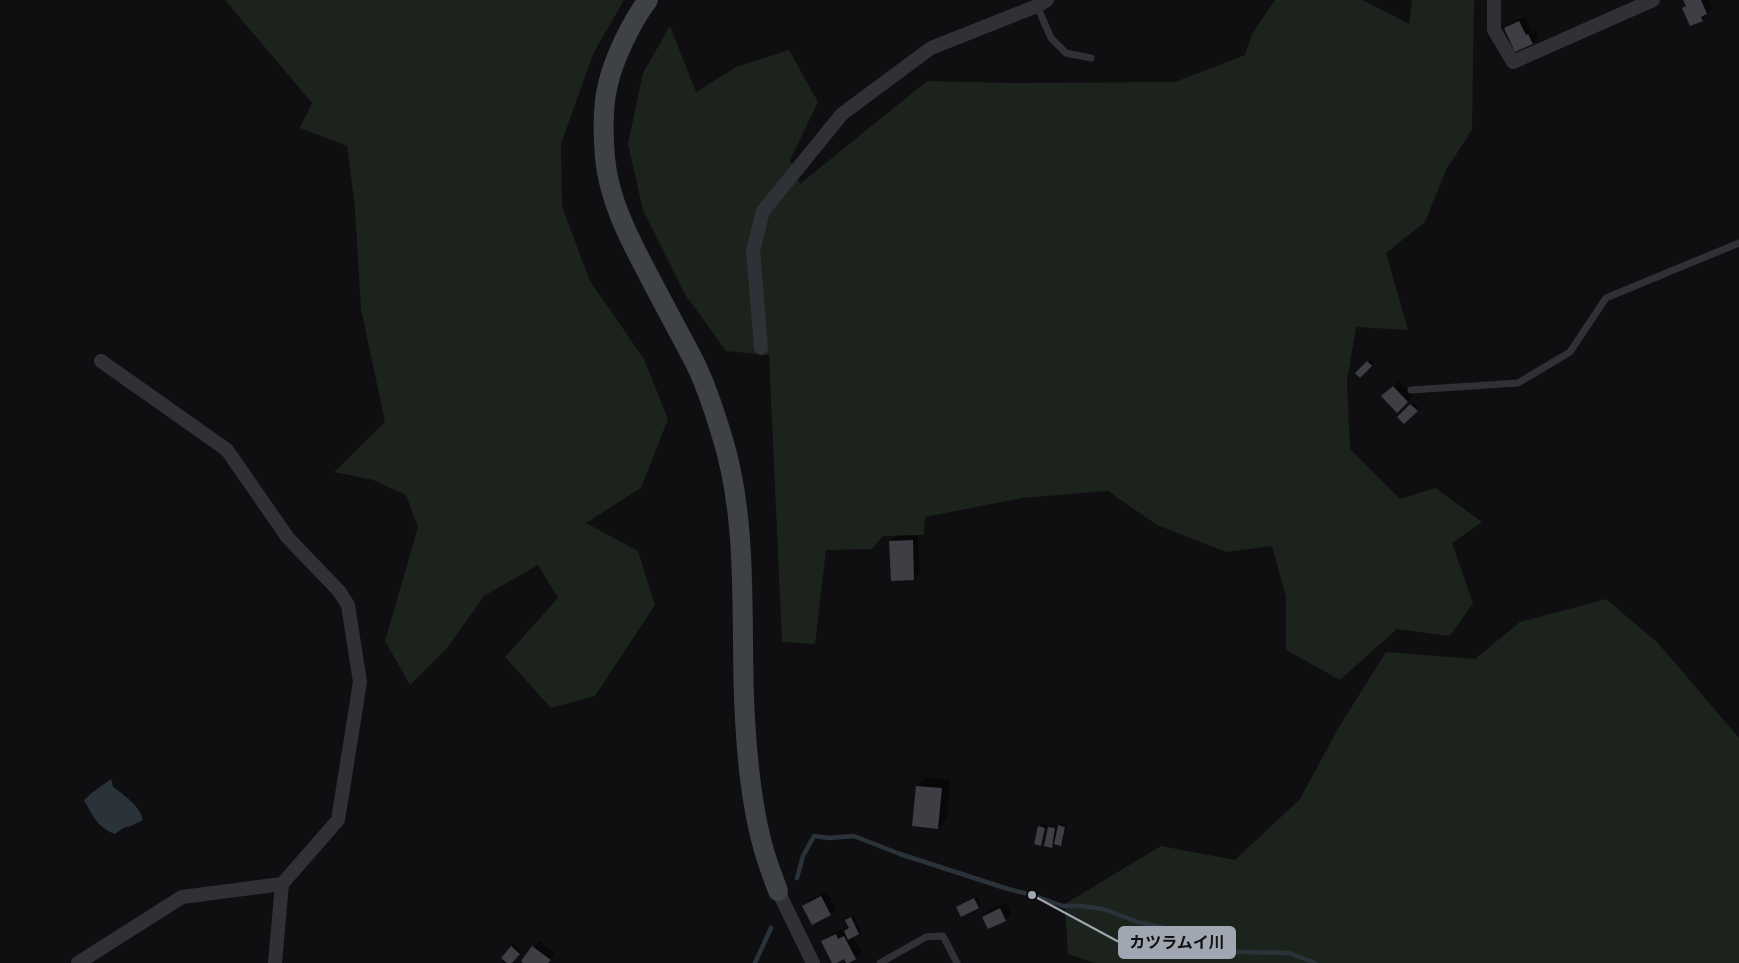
<svg xmlns="http://www.w3.org/2000/svg" width="1739" height="963" font-family="'Archivo Narrow','Noto Sans JP',sans-serif">
  <style>
    .green { fill: #1c231c }
    .water { fill: #293339 }
    .shadow { fill: #0007 }
    .lines { fill: none; stroke-linecap: round; stroke-linejoin: round }
    .stream { stroke: #293339; stroke-width: 4.5 }
    .building { fill: #3e3f44 }
    .lane { stroke: #303136; stroke-width: 7 }
    .street { stroke: #303136; stroke-width: 14 }
    .secondary { stroke: #3e4146; stroke-width: 20 }
    .leader { fill: none; stroke: #a0a7b2; stroke-width: 2 }
    .callout-dot { fill: #a0a7b2; stroke: #0a0a0c; stroke-width: 2 }
    .callout { fill: #a0a7b2; stroke: #a0a7b2; stroke-width: 2 }
    .callout-label { font-size: 16px; text-anchor: middle; font-weight: bold; fill: #111 }
  </style>
  <rect width="100%" height="100%" fill="#0f0f11"/>
  <path class="green" d="M225,0H624L593,54L561,144L562,207L590,281L644,359L668,419L641,488L586,523L638,551L655,605L595,696L551,708L505,657L558,598L538,565L484,596L448,647L410,685L385,641L418,527L406,495L373,480L334,472L385,422L361,309L355,208L347,146L300,128L312,103Z
    M1275,0H1363L1409,24L1412,0H1474L1472,130L1446,170L1425,222L1386,253L1408,330L1356,327L1347,381L1350,449L1400,499L1435,488L1482,522L1452,543L1473,603L1450,636L1397,629L1340,680L1286,650V597L1272,546L1226,552L1157,525L1108,491L1022,498L925,517L924,535L883,536L872,549L826,550L815,644L782,642L769,355L726,351L684,293L643,210L628,144L643,73L670,26L696,92L736,67L789,50L818,102L790,160L800,184L927,81L1010,83L1175,82L1245,55L1252,34Z
    M1606,599L1657,642L1739,738V963H1095L1068,954L1065,904L1161,846L1235,860L1300,799L1339,727L1386,652L1475,659L1520,622Z"/>
  <path class="water" d="M111,779L113,787C124,795 140,806 143,820L131,826L123,828L115,834C97,827 93,816 84,800L93,792Z"/>
  <path class="shadow" d="M1684,0H1709L1712,8L1702,20L1691,24L1684,8L1687,5Z
    M1525,16L1532,31L1534,29L1538,37L1532,43L1506,28L1512,22Z
    M1370,359L1374,363L1360,376L1356,373Z
    M1399,381L1413,396L1397,411L1383,396Z
    M1413,402L1419,408L1404,423L1399,417Z
    M918,535L920,573L914,579L891,542L896,536Z
    M926,777L950,780L947,819L938,828L917,786Z
    M1061,823L1067,825L1063,842L1061,845L1054,843L1051,846L1049,828L1051,825L1059,826Z
    M1042,824L1047,825L1043,842L1040,845L1039,827Z
    M827,892L836,908L830,914L804,906L809,900Z
    M977,896L981,905L978,907H958Z
    M1006,903L1011,914L1005,920L984,917L989,911Z
    M854,916L861,931L853,936L862,953L856,958L847,963L845,958L833,963L822,942L828,936L842,929L844,932L850,927L849,918Z
    M539,941L555,954L548,963H525L522,961Z
    M514,944L522,951L513,961L516,963H502L505,960L502,958Z"/>
  <g class="lines">
    <path class="stream" d="M797,878L803,856L814,836L829,838L854,836L900,854L1008,889L1032,895L1063,906H1081L1103,909L1138,922L1164,928L1198,943L1211,947L1239,952L1289,953L1315,963
      M755,963L771,928"/>
  </g>
  <path class="building" d="M1683,0H1701L1707,14L1701,17L1703,21L1690,26L1682,8L1686,6Z
    M1519,21L1526,35L1528,34L1533,44L1515,52L1504,28Z
    M1367,361L1372,366L1360,378L1355,373Z
    M1393,386L1408,402L1397,413L1381,396Z
    M1410,404L1418,411L1404,424L1397,417Z
    M913,540L914,580L891,581L889,541Z
    M916,786L942,788L938,829L912,826Z
    M1058,825L1065,827L1061,846L1054,844Z
    M1038,826L1045,828L1041,846L1034,844Z
    M1048,827L1055,828L1052,848L1044,846Z
    M821,896L831,915L812,925L802,906Z
    M974,898L979,908L961,917L956,907Z
    M1000,908L1006,921L988,929L982,917Z
    M851,917L859,934L848,940L844,931L849,928L845,920Z
    M836,934L838,939L844,936L856,959L849,963H846L844,959L837,963H832L821,941Z
    M511,946L520,954L512,963H507L501,958Z
    M532,946L551,960L548,963H523L521,961Z"/>
  <g class="lines">
    <path class="lane" d="M1037,6L1051,38L1066,53L1091,58
      M1411,390L1518,383L1570,352L1606,298L1739,243
      M880,963L926,937L943,936L957,963"/>
    <path class="street" d="M1494,0V30L1513,62L1653,0
      M761,348L753,251L763,211L842,114L931,48L1037,6L1047,0
      M101,361L227,450L288,538L339,591L348,605L360,682L338,820L282,884L275,963
      M778,891L813,963
      M78,963L182,897L282,884"/>
    <path class="secondary" d="M648,0C632,21 614,58 608,84C602,108 603,134 605,158C609,201 630,240 649,276C664,305 680,334 695,363C706,385 714,410 721,433C748,516 741,612 744,698C746,748 750,799 763,847C767,862 773,877 778,891"/>
  </g>
  <path class="leader" d="M1032 895L1119 942"/>
  <circle class="callout-dot" cx="1032" cy="895" r="5"/>
  <rect class="callout" x="1119" y="927" width="116" height="31" rx="5"/>
  <g class="callout-label">
    <text x="1177" y="948">カツラムイ川</text>
  </g>
</svg>
